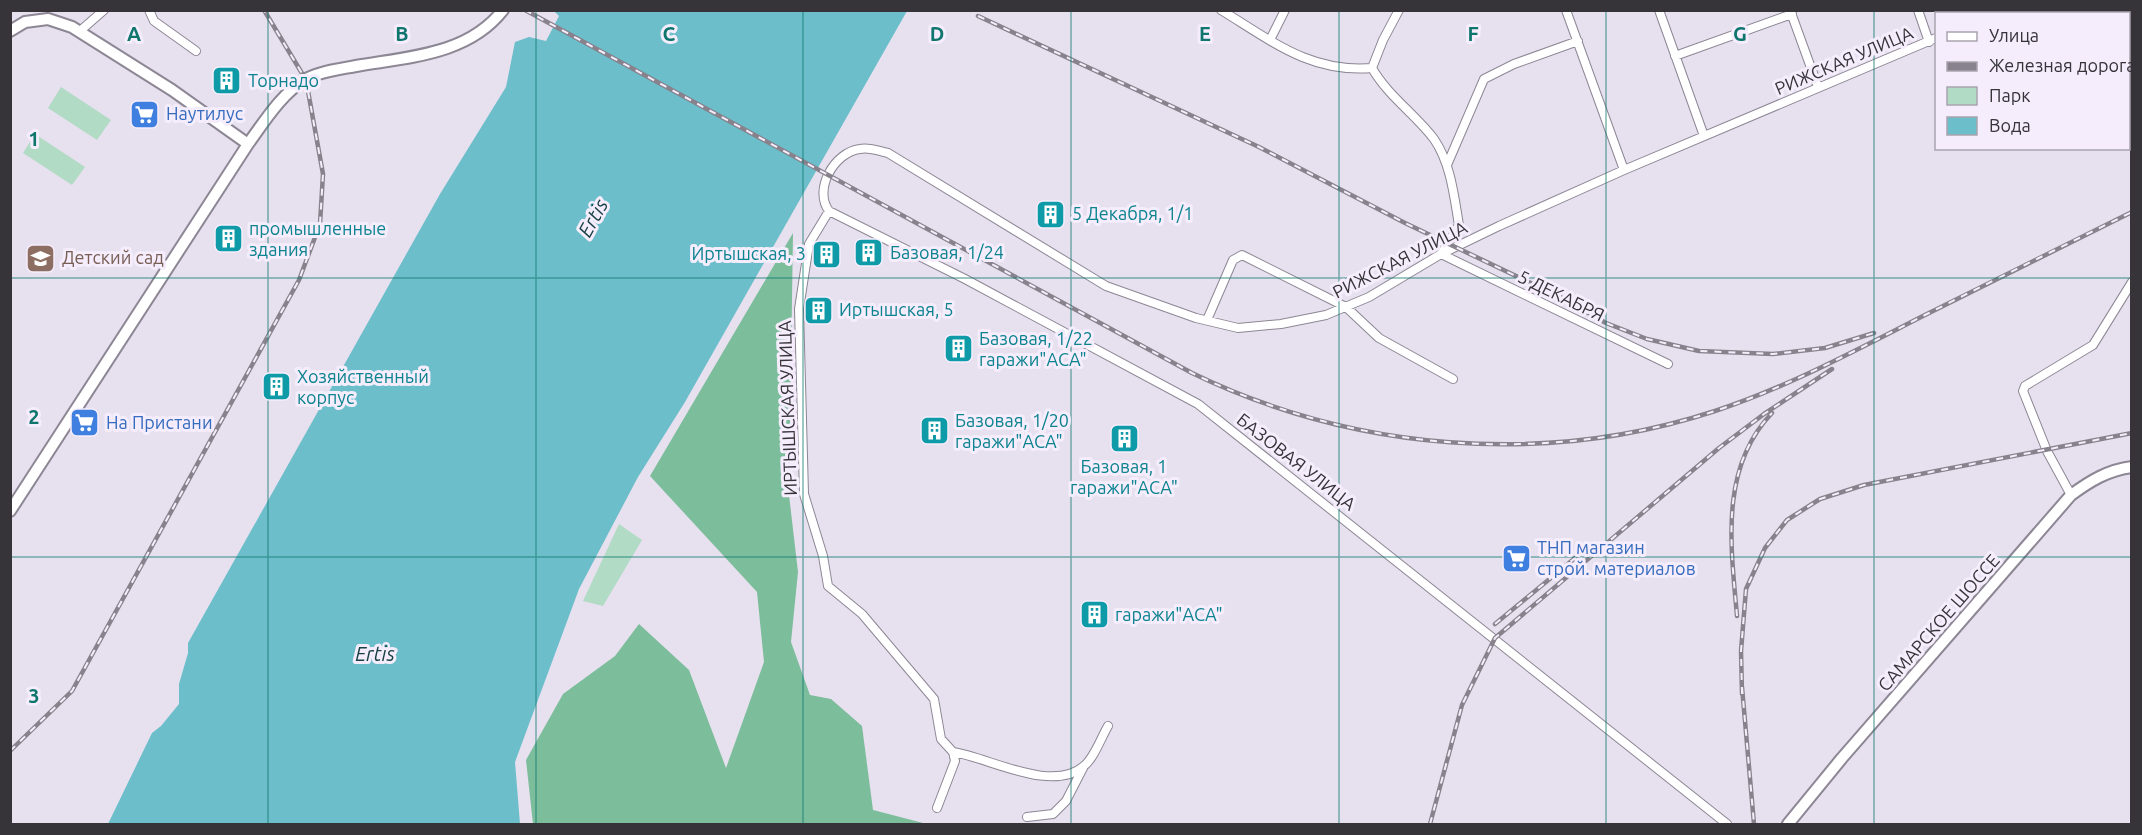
<svg xmlns="http://www.w3.org/2000/svg" width="2142" height="835" font-family="Ubuntu,sans-serif">
  <style>
    .green { fill: #b2dbc5 }
    .forest { fill: #7cbd9b }
    .water { fill: #6bbeca }
    .lines { fill: none; stroke-linecap: round; stroke-linejoin: round }
    .street-casing { stroke: #8d8694; stroke-width: 10 }
    .secondary-casing { stroke: #8d8694; stroke-width: 14 }
    .street { stroke: #fff; stroke-width: 8 }
    .secondary { stroke: #fff; stroke-width: 10 }
    .rail-casing { stroke: #87828c; stroke-width: 4.5 }
    .rail { stroke: #f5edfc; stroke-width: 2; stroke-dasharray: 7; stroke-linecap: butt }
    .grid { fill: none; stroke: #0f766e; stroke-width: 1.5; stroke-opacity: 0.55 }
    .labels { text-anchor: middle; stroke-width: 6; stroke-linejoin: round; paint-order: stroke }
    .street-label { font-size: 18px; fill: #363339; stroke: #f5edfc }
    .culture-label { font-size: 18px; fill: #0d838f; stroke: #f5edfc; text-anchor: start }
    .shop-label { font-size: 18px; fill: #366cbe; stroke: #f5edfc; text-anchor: start }
    .education-label { font-size: 18px; fill: #785e54; stroke: #f5edfc; text-anchor: start }
    .water-label { font-size: 20px; font-style: italic; fill: #184045; stroke: #f5edfc }
    .grid-label { font-size: 20px; text-anchor: middle; font-weight: bold; fill: #0f766e; stroke: #f5edfc; stroke-width: 6; stroke-linejoin: round; paint-order: stroke }
  </style>
  <rect width="100%" height="100%" fill="#e7e0ef"/>
  <path class="green" d="M61,87L111,120L97,140L48,108Z
    M35,134L85,167L72,185L23,153Z
    M619,524L642,540L603,606L583,601Z"/>
  <path class="forest" d="M793,233L789,495L798,572L791,642L810,695L831,699L862,726L873,810L927,824H533L526,760L563,694L615,656L639,624L689,670L726,768L764,662L757,592L650,476Z"/>
  <path class="water" d="M554,11H907L685,402L638,477L579,589L515,762L520,824H108L152,733L161,726L179,704V684L188,653V643L440,194L506,87L515,42L529,37L546,41L559,16Z"/>
  <g class="lines">
    <defs>
      <path id="street" d="M149,10L154,21L196,51
        M1221,10C1272,41 1310,73 1372,68
        M1399,10L1383,40L1372,68C1388,96 1415,114 1434,139C1451,164 1454,196 1459,225L1441,254L1668,364
        M1566,10L1624,170
        M1659,10L1704,136
        M1790,10L1818,87
        M1918,10L1929,42
        M1993,14L2000,10
        M80,31L104,10
        M1270,40L1285,10
        M2128,42L2132,41
        M1675,56L1792,14
        M1447,165L1484,79L1514,64L1578,41
        M829,211L809,244L799,309L804,494L823,556L828,586L862,614L934,699L941,739L953,752L955,761L937,808
        M1207,320L1233,260L1242,255L1346,307L1379,338L1453,379
        M2071,495L2047,451L2023,391L2025,386L2093,345L2132,282
        M953,752C988,757 1052,794 1084,766C1094,758 1101,738 1108,726
        M1027,817L1053,814L1066,801L1084,766
        M1727,824L1198,404L965,279L829,211C813,190 834,152 860,149C869,147 879,151 888,153L1106,286L1196,318L1238,328L1281,324L1326,315L1369,297L1441,254L1499,226L1624,170L1936,38"/>
      <path id="secondary" d="M10,31L25,22L48,19L72,27L172,90L248,144
        M10,511L248,144C264,122 282,93 306,79C321,71 340,69 356,66C408,57 468,55 503,10
        M1788,824L1842,758L2071,495C2090,481 2108,470 2132,467"/>
    </defs>
    <use href="#street" class="street-casing"/>
    <use href="#secondary" class="secondary-casing"/>
    <use href="#street" class="street"/>
    <use href="#secondary" class="secondary"/>
    <defs>
      <path id="rail" d="M525,10L1192,373C1353,451 1544,467 1715,411C1788,387 1856,350 1925,315C1994,280 2063,246 2132,212
        M978,16L1259,147L1405,223L1560,297L1606,323L1647,339L1699,351L1773,354L1825,348L1874,333
        M1737,616C1731,547 1719,468 1772,413
        M1495,624L1592,544
        M1742,687L1754,824
        M1742,694L1741,651L1746,589L1765,548L1787,520L1820,499L1864,485L2132,433
        M10,751L72,691L299,280L320,224L323,174L306,80L264,10
        M1430,824L1462,705L1495,638L1719,448L1764,414L1832,369"/>
    </defs>
    <use href="#rail" class="rail-casing"/>
    <use href="#rail" class="rail"/>
  </g>
  <path class="grid" d="M268,10V824M536,10V824M803,10V824M1071,10V824M1339,10V824M1606,10V824M1874,10V824M10,278H2132M10,557H2132"/>
  <defs>
    <symbol id="building-square" viewBox="-11 -11 22 22"><rect x="-9" y="-9" width="18" height="18" rx="4" fill="#0f9aa8" stroke="#f5edfc"/><path d="M-4-6H4V6H1V3H-1V6H-4ZM-2.5-4.3h1.7v1.8h-1.7ZM.8-4.3h1.7v1.8H.8ZM-2.5-1h1.7V.8h-1.7ZM.8-1h1.7V.8H.8Z" fill="#fff"/></symbol>
    <symbol id="supermarket-square" viewBox="-11 -11 22 22"><rect x="-9" y="-9" width="18" height="18" rx="4" fill="#3f7fe0" stroke="#f5edfc"/><path d="M-6-5.5h2.5l.6 2H6L4.5 2H-2.5L-4.4-4H-6ZM-1.5 3.2a1.3 1.3 0 1 0 .1 0ZM3 3.2a1.3 1.3 0 1 0 .1 0Z" fill="#fff"/></symbol>
    <symbol id="school-square" viewBox="-11 -11 22 22"><rect x="-9" y="-9" width="18" height="18" rx="4" fill="#8d6e63" stroke="#f5edfc"/><path d="M0-5L7-2L0 1L-7-2ZM-4 1L0 2.5L4 1V4Q0 6-4 4Z" fill="#fff"/></symbol>
  </defs>
  <g fill-rule="evenodd">
    <use href="#building-square" x="210" y="64" width="33" height="33"/>
    <use href="#supermarket-square" x="128" y="98" width="33" height="33"/>
    <use href="#building-square" x="1034" y="198" width="33" height="33"/>
    <use href="#building-square" x="212" y="222" width="33" height="33"/>
    <use href="#building-square" x="852" y="236" width="33" height="33"/>
    <use href="#building-square" x="810" y="238" width="33" height="33"/>
    <use href="#school-square" x="24" y="242" width="33" height="33"/>
    <use href="#building-square" x="802" y="294" width="33" height="33"/>
    <use href="#building-square" x="942" y="332" width="33" height="33"/>
    <use href="#building-square" x="260" y="370" width="33" height="33"/>
    <use href="#supermarket-square" x="68" y="406" width="33" height="33"/>
    <use href="#building-square" x="918" y="414" width="33" height="33"/>
    <use href="#building-square" x="1108" y="422" width="33" height="33"/>
    <use href="#supermarket-square" x="1500" y="542" width="33" height="33"/>
    <use href="#building-square" x="1078" y="598" width="33" height="33"/>
  </g>
  <g class="labels">
    <g class="street-label">
      <text transform="translate(1844 61) rotate(-23)" y="6">РИЖСКАЯ УЛИЦА</text>
      <text transform="translate(1400 260) rotate(-27)" y="6">РИЖСКАЯ УЛИЦА</text>
      <text transform="translate(1561 296) rotate(26)" y="6">5 ДЕКАБРЯ</text>
      <text transform="translate(788 408) rotate(-92)" y="6">ИРТЫШСКАЯ УЛИЦА</text>
      <text transform="translate(1296 462) rotate(38)" y="6">БАЗОВАЯ УЛИЦА</text>
      <text transform="translate(1939 623) rotate(-49)" y="6">САМАРСКОЕ ШОССЕ</text>
    </g>
    <g class="culture-label">
      <text x="248" y="87">Торнадо</text>
      <text x="1072" y="220">5 Декабря, 1/1</text>
      <text x="249" y="235">промышленные<tspan x="249" dy="21">здания</tspan></text>
      <text x="890" y="259">Базовая, 1/24</text>
      <text x="806" y="260" text-anchor="end">Иртышская, 3</text>
      <text x="839" y="316">Иртышская, 5</text>
      <text x="979" y="345">Базовая, 1/22<tspan x="979" dy="21">гаражи"ACА"</tspan></text>
      <text x="297" y="383">Хозяйственный<tspan x="297" dy="21">корпус</tspan></text>
      <text x="955" y="427">Базовая, 1/20<tspan x="955" dy="21">гаражи"ACА"</tspan></text>
      <text x="1124" y="473" text-anchor="middle">Базовая, 1<tspan x="1124" dy="21">гаражи"ACА"</tspan></text>
      <text x="1115" y="621">гаражи"ACА"</text>
    </g>
    <g class="shop-label">
      <text x="166" y="120">Наутилус</text>
      <text x="106" y="429">На Пристани</text>
      <text x="1537" y="554">ТНП магазин<tspan x="1537" dy="21">строй. материалов</tspan></text>
    </g>
    <g class="education-label">
      <text x="62" y="264">Детский сад</text>
    </g>
    <g class="water-label">
      <text transform="translate(593 218) rotate(-61)" y="7">Ertis</text>
      <text x="375" y="661">Ertis</text>
    </g>
  </g>
  <g class="grid-label">
    <text x="134" y="41">A</text>
    <text x="402" y="41">B</text>
    <text x="669" y="41">C</text>
    <text x="937" y="41">D</text>
    <text x="1205" y="41">E</text>
    <text x="1473" y="41">F</text>
    <text x="1740" y="41">G</text>
    <text x="34" y="146">1</text>
    <text x="34" y="424">2</text>
    <text x="34" y="703">3</text>
  </g>
  <rect width="2142" height="835" fill="none" stroke="#363339" stroke-width="24"/>
  <rect x="1935" y="12" width="195" height="138" fill="#f5edfc" stroke="#a9a3ae" stroke-width="1.5"/>
  <rect x="1947" y="32" width="30" height="9" fill="#ffffff" stroke="#a9a3ae" stroke-width="1.5"/>
  <text x="1989" y="42" font-size="18" fill="#363339">Улица</text>
  <rect x="1947" y="62" width="30" height="9" fill="#87828c" stroke="#a9a3ae" stroke-width="1.5"/>
  <text x="1989" y="72" font-size="18" fill="#363339">Железная дорога</text>
  <rect x="1947" y="87" width="30" height="18" fill="#b2dbc5" stroke="#a9a3ae" stroke-width="1.5"/>
  <text x="1989" y="102" font-size="18" fill="#363339">Парк</text>
  <rect x="1947" y="117" width="30" height="18" fill="#6bbeca" stroke="#a9a3ae" stroke-width="1.5"/>
  <text x="1989" y="132" font-size="18" fill="#363339">Вода</text>
</svg>
